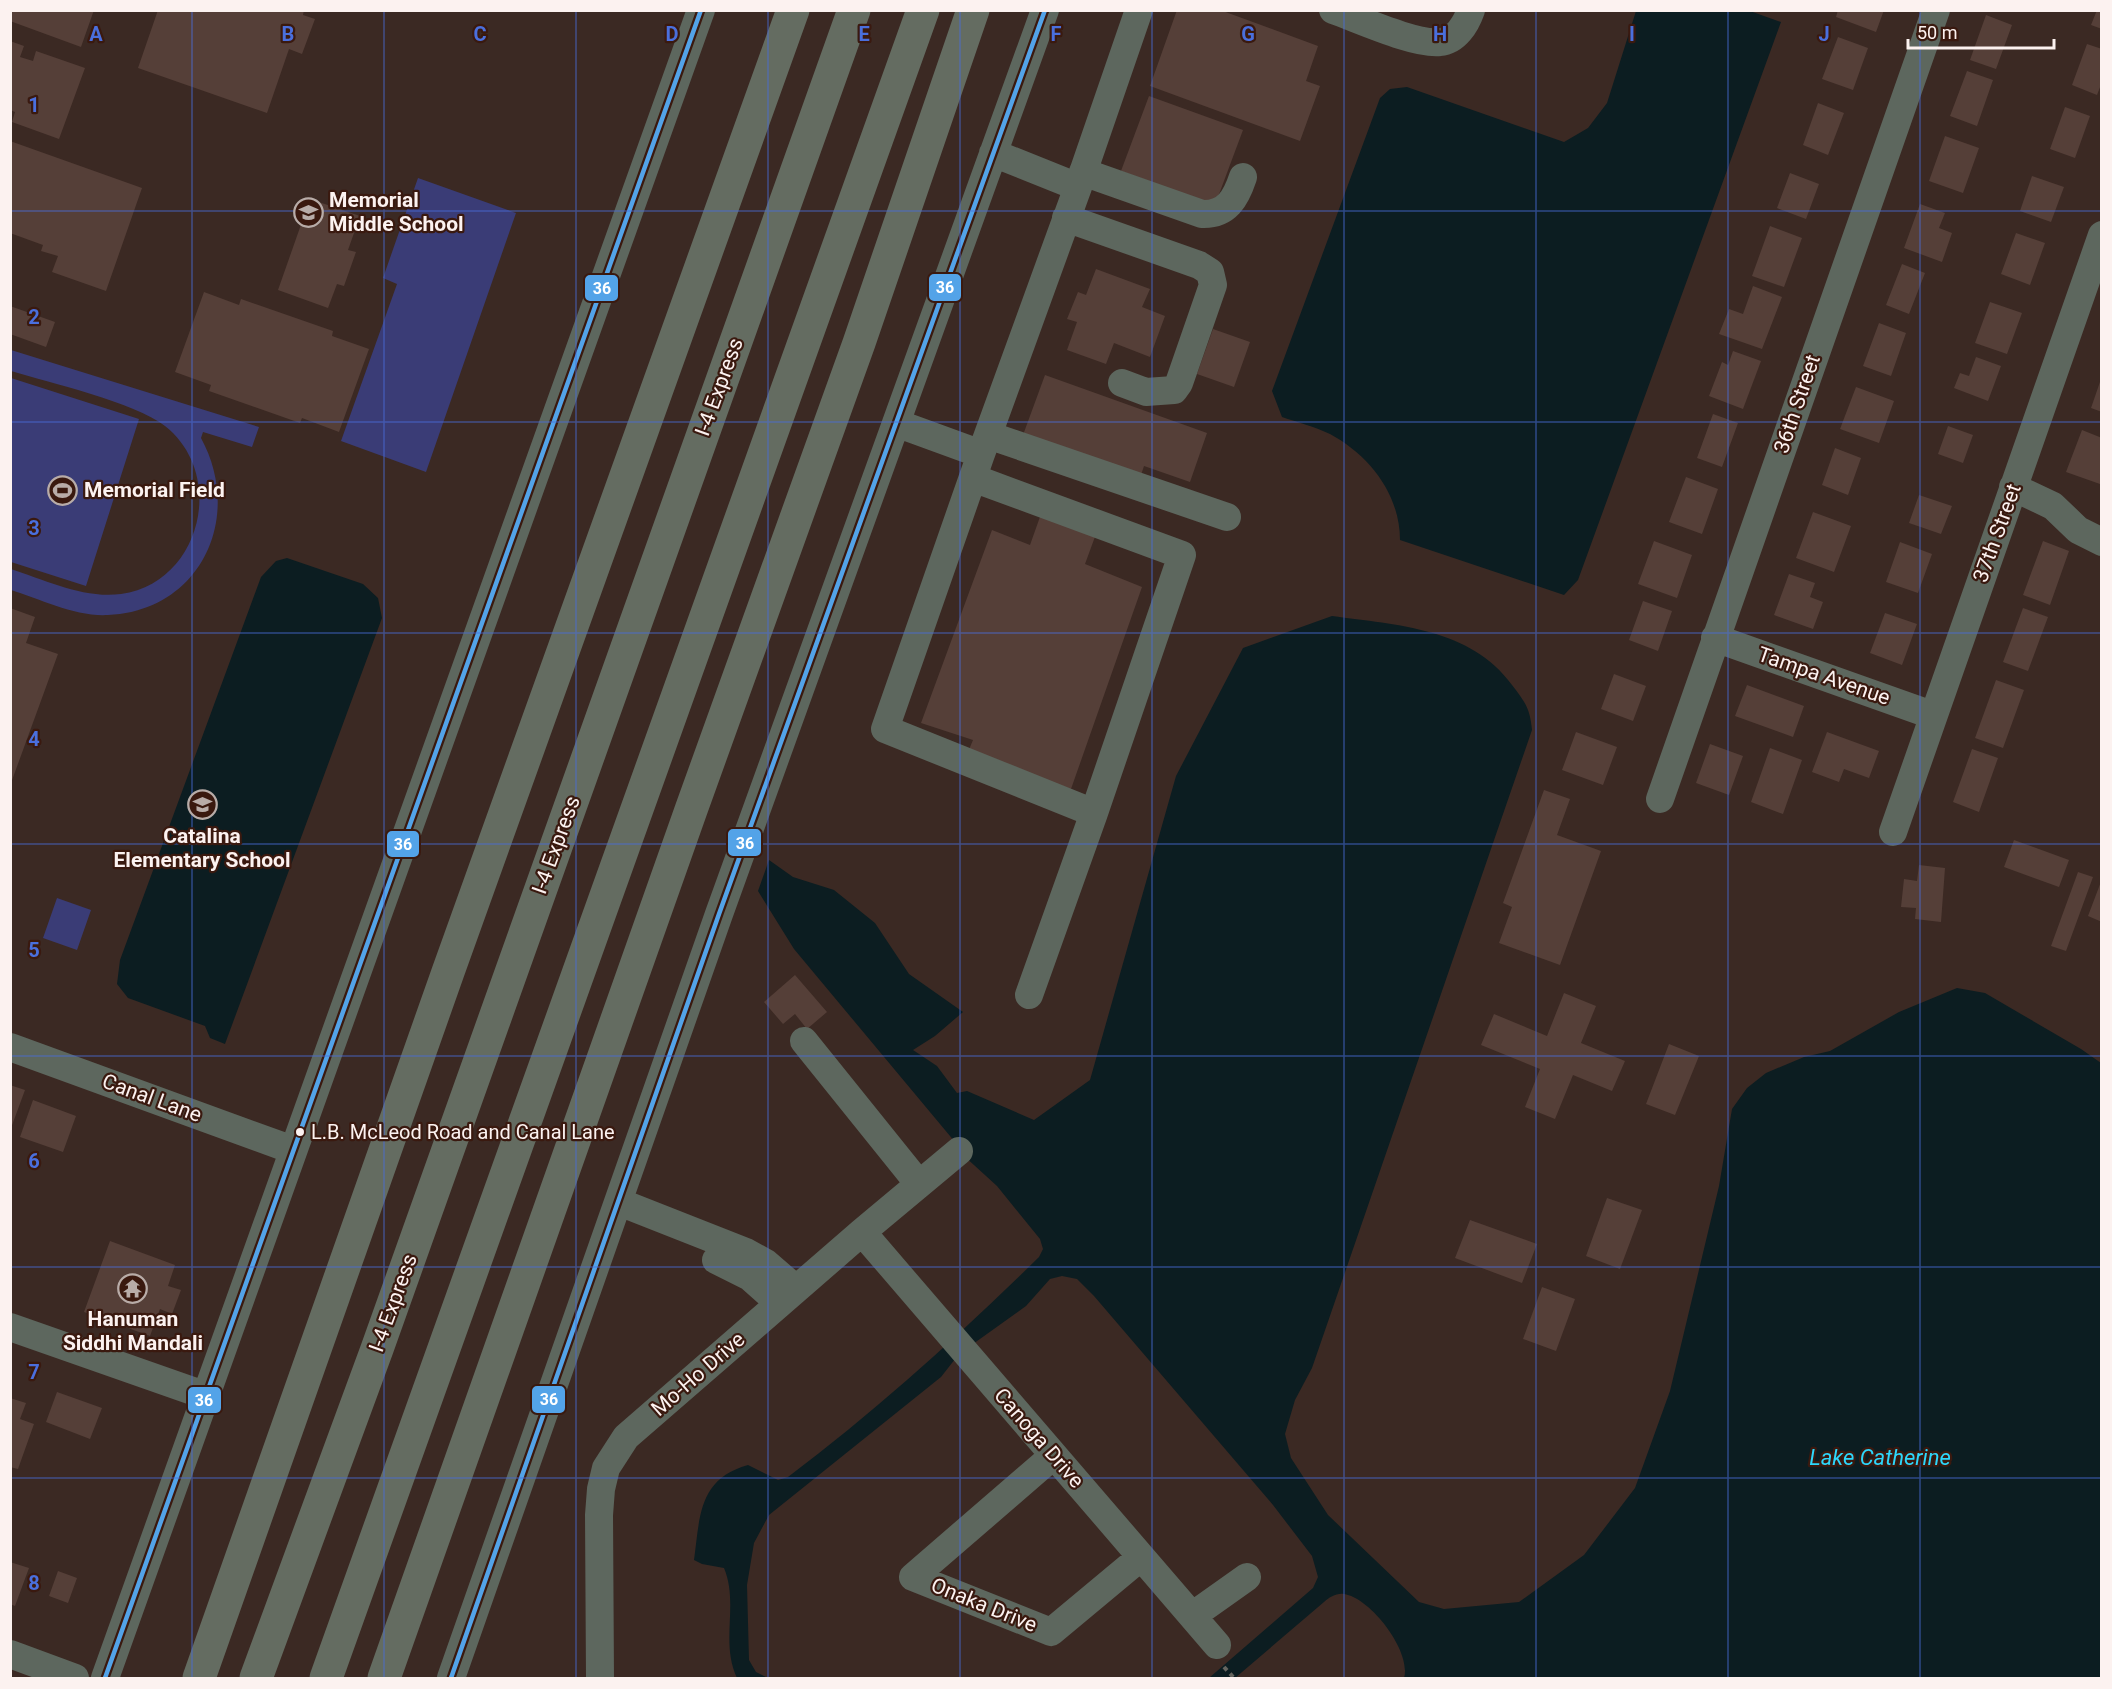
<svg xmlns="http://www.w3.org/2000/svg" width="2112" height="1689" font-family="Roboto,sans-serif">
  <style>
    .green { fill: #3a3c76 }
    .water { fill: #0c1d21 }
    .building { fill: #553f38 }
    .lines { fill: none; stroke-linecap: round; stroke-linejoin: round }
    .path { stroke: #66655f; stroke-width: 4; stroke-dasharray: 4.5 4.5; stroke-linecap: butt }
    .minor { stroke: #5d675e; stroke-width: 28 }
    .highway { stroke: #646c61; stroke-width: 33 }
    .bus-1-casing { stroke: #3a190f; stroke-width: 9 }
    .bus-1 { stroke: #53a3e8; stroke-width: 4.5 }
    .grid { fill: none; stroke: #4a6fdd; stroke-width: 1.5; stroke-opacity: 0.55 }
    .bus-dot { fill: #fcf2f0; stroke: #3a190f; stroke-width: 2 }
    .labels { text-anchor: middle; stroke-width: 4.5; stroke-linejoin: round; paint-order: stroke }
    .bus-label { font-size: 20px; fill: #fcf2f0; stroke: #3a190f; text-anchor: start }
    .poi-label { font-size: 21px; font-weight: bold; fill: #fcf2f0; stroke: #3a190f; text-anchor: start }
    .street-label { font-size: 21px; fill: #fcf2f0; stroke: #3a190f }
    .water-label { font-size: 22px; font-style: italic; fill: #2dd7fb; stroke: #3a190f }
    .grid-label { font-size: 20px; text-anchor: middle; font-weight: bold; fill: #4a6fdd; stroke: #3a190f; stroke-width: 4.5; stroke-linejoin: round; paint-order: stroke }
    .line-badge { stroke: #3a190f; stroke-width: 2 }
    .badge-label { font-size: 16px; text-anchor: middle; font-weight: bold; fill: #fff }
  </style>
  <rect width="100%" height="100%" fill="#3b2923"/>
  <path class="green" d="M418,178L516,213L426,472L341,441L397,284L383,278Z
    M11,350L259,427L252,447L203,432L201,438C244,517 201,611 108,615C76,617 40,599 11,590V569C45,580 84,599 121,594C201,583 227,475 165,426C134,402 50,383 11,371Z
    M11,378L139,419L86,586L11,562Z
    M57,898L91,910L77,950L43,938Z"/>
  <path class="water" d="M1636,11H1750L1781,22L1578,580L1564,595L1400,540C1400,494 1369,455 1330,434C1315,427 1297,422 1282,417L1272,391L1380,98L1390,89L1407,87L1564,142L1588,128L1607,103Z
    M287,558L363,584L378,598L382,618L225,1044L210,1038L205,1026L128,998L117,984L120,960L261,577L276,561Z
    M1332,616C1397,625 1471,628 1512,685C1525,702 1530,708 1532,730L1312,1368L1295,1400L1285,1434L1291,1458L1328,1515L1419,1602L1444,1609L1519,1602L1584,1555L1635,1488L1670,1391L1719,1186L1732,1109L1747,1088L1766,1073L1804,1057L1830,1051L1899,1012L1957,988L1985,993L2081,1049L2101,1063V1678H1404C1412,1652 1371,1598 1344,1594C1336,1593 1330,1597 1324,1602L1235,1678H1209L1313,1588L1318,1577L1312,1556L1273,1505L1094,1296L1077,1279L1062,1276L1050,1279L1026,1306L959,1354L941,1377L769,1515L754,1543L747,1585L749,1660L756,1672L768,1678H737C720,1642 739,1604 724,1568L702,1564L694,1560C700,1517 698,1479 748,1465L778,1480L788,1477C877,1410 960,1335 1039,1257L1043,1249L1040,1239L997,1186L963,1155L955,1142L794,949L758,891L769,860L793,877L834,890L875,923L909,974L963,1012L935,1036L913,1050L937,1066L957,1093L967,1091L1034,1120L1090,1080L1176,776L1243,648Z"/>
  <path class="building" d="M10,10H94L81,47L10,21Z
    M158,10H304L303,15L315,19L302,54L289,49L267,113L138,68Z
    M1177,10H1220L1318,46L1306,81L1320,86L1300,141L1150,86Z
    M1838,10H1884L1876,32L1836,17Z
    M2097,10H2102V29L2091,25Z
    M1986,15L2012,25L1996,69L1970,60Z
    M1838,37L1868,48L1853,90L1822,79Z
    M10,41L24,46L20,57L33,61L36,51L85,68L59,139L12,122L15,112L10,110Z
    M2087,44L2102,49V82L2097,95L2072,85Z
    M1967,71L1993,80L1977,126L1950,116Z
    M1149,96L1243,130L1215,205L1121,171Z
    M1818,103L1844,113L1828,155L1803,145Z
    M2065,107L2090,116L2075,158L2050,149Z
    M1945,136L1979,148L1963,193L1929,181Z
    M10,141L142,188L106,291L52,272L58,256L41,251L43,245L10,233Z
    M1790,173L1819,184L1806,219L1777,208Z
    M2032,176L2064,187L2051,222L2020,211Z
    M310,199L360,216L348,250L356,252L344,286L337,284L328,308L278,290Z
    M1920,204L1945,213L1939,228L1952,233L1942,262L1904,248Z
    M1770,226L1802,238L1784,287L1752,276Z
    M2016,233L2045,243L2030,285L2001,274Z
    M1902,264L1925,273L1909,314L1886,305Z
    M1096,269L1150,289L1142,307L1165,316L1150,357L1114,343L1106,364L1067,350L1077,322L1067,319L1078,292L1086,295Z
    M1753,286L1782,297L1762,349L1719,334L1729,309L1743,314Z
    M204,292L239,305L241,299L333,331L332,336L369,349L339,432L302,418L300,423L209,391L211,385L175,372Z
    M1990,302L2022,313L2007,354L1975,343Z
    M10,306L55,322L46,347L10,334Z
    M1879,323L1906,333L1891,376L1863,366Z
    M1213,329L1250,342L1234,387L1197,374Z
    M1733,351L1761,361L1743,409L1709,396L1722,362L1728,365Z
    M1976,357L2001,366L1988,401L1954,388L1960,373L1969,376Z
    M1045,375L1207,433L1190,482L1144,466L1140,478L1023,435Z
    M2101,379H2102V412L2091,408Z
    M1856,387L1894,401L1879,443L1840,429Z
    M1713,414L1738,423L1722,467L1697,458Z
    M1948,426L1973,435L1963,463L1938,454Z
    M2082,430L2102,438L2100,484L2066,472Z
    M1835,448L1861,458L1848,495L1822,485Z
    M1686,477L1718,489L1702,534L1669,522Z
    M1919,495L1952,506L1941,534L1909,523Z
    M1813,512L1851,526L1834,572L1796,558Z
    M1041,514L1096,534L1085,564L1142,587L1071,789L968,752L973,740L921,723L992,530L1030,545Z
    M1654,541L1692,555L1677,598L1638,584Z
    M2043,541L2069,551L2050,605L2023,595Z
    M1900,542L1932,554L1918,593L1886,582Z
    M1789,574L1815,583L1810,597L1823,602L1813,629L1774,615Z
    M1643,601L1672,611L1658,651L1629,640Z
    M10,608L35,617L26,643L58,654L11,783Z
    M2023,608L2048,617L2028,671L2003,662Z
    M1885,613L1917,624L1902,665L1870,653Z
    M1614,674L1646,686L1633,721L1601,709Z
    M1996,680L2024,690L2003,748L1975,738Z
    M1747,685L1804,706L1793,737L1735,716Z
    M1576,732L1617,747L1603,785L1562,770Z
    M1827,732L1879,751L1869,778L1844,769L1839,782L1812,772Z
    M1710,744L1743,756L1729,795L1696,783Z
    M1770,748L1802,760L1783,814L1751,802Z
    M1972,749L1998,758L1979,812L1953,802Z
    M1544,790L1570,799L1557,835L1601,851L1560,965L1499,943L1512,907L1503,903Z
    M2014,840L2069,860L2059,887L2004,867Z
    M1919,865L1945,868L1941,922L1915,919L1916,908L1901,907L1904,879L1917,881Z
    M2078,872L2093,877L2066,951L2051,946Z
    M2102,879V922L2088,916Z
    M795,975L827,1012L807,1029L795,1014L783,1024L764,1002Z
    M1564,993L1596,1006L1581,1043L1625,1061L1612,1091L1573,1075L1555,1119L1525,1107L1540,1069L1481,1045L1494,1014L1547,1036Z
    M1669,1044L1699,1056L1675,1115L1646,1104Z
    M10,1085L25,1090L11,1128H10Z
    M33,1100L76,1116L63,1152L20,1137Z
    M1607,1198L1642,1210L1620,1269L1586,1256Z
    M1470,1220L1537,1244L1522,1283L1455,1258Z
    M110,1241L175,1265L168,1286L181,1290L172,1314L160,1309L150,1336L84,1312Z
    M1542,1287L1575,1299L1556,1351L1523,1339Z
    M57,1392L102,1408L90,1439L46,1422Z
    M10,1398L26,1403L20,1419L34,1424L18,1469L10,1467Z
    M10,1562L29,1568L15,1606L10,1604Z
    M58,1571L77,1578L68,1603L49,1596Z"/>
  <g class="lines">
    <path class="path" d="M1224,1667L1234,1678"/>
    <path class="minor" d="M1333,10C1359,19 1415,45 1440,42C1456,41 1466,24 1471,10
      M1083,172L1202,214C1227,215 1236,198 1243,177
      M1078,187L1139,10
      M1066,218L1199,265L1210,272L1213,285L1179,383L1174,390L1146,392L1122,383
      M896,423L981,454L1078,187L993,153
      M988,435L1227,517
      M981,454L885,729L1094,813L1029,995
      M973,478L1182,555L1094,813
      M2013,487L2053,506L2078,530L2102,542
      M1715,638L1932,715
      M1660,799L1936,10
      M1893,832L2102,235
      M804,1041L919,1184
      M10,1047L293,1150
      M619,1202L746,1252L766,1263L796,1289
      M862,1232L1217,1645
      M716,1260L750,1277L779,1303
      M10,1327L204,1395
      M1053,1456L913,1577L1051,1632L1141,1557
      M1192,1616L1247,1577
      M10,1654L75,1678
      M105,1678L701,10
      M451,1678L719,914L1045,10
      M600,1678L599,1515L601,1489L606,1468L626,1437L862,1232L959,1151"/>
    <path class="highway" d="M199,1678L448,972L793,10
      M256,1678L377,1349L854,10
      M326,1678L923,10
      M384,1678L691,810L859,343L973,10"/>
    <defs>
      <path id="bus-1" d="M105,1678L701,10
        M451,1678L719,914L1045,10"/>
    </defs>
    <use href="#bus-1" class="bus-1-casing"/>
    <use href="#bus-1" class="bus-1"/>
  </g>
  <path class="grid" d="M192,10V1678M384,10V1678M576,10V1678M768,10V1678M960,10V1678M1152,10V1678M1344,10V1678M1536,10V1678M1728,10V1678M1920,10V1678M10,211H2102M10,422H2102M10,633H2102M10,844H2102M10,1056H2102M10,1267H2102M10,1478H2102"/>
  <defs>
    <symbol id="school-ring" viewBox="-11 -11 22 22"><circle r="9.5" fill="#3a190f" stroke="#b8aca8" stroke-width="1.5"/><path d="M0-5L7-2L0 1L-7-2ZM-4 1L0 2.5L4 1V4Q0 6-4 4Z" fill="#b8aca8"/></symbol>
    <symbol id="stadium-ring" viewBox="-11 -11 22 22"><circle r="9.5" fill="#3a190f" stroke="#b8aca8" stroke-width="1.5"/><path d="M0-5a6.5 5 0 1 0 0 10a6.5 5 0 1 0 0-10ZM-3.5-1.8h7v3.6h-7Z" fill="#b8aca8"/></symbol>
    <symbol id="temple-ring" viewBox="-11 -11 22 22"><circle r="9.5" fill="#3a190f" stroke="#b8aca8" stroke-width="1.5"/><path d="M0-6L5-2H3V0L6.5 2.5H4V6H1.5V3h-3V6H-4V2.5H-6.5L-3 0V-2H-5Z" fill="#b8aca8"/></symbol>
  </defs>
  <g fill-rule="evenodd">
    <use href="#school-ring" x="292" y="196" width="33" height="33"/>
    <use href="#stadium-ring" x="46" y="474" width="33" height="33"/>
    <use href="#school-ring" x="186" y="788" width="33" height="33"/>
    <use href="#temple-ring" x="116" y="1272" width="33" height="33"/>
  </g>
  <circle class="bus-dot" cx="300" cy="1132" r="5"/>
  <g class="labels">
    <g class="bus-label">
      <text x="311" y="1139">L.B. McLeod Road and Canal Lane</text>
    </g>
    <g class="poi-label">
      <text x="329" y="207">Memorial<tspan x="329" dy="24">Middle School</tspan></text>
      <text x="84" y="497">Memorial Field</text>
      <text x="202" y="843" text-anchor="middle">Catalina<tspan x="202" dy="24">Elementary School</tspan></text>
      <text x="133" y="1326" text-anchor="middle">Hanuman<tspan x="133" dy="24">Siddhi Mandali</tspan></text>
    </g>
    <g class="street-label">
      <text transform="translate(719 387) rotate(-70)" y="7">I-4 Express</text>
      <text transform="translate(1797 404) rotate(-71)" y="7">36th Street</text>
      <text transform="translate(1997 533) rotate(-70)" y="7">37th Street</text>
      <text transform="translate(1824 676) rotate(19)" y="7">Tampa Avenue</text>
      <text transform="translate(556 845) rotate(-70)" y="7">I-4 Express</text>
      <text transform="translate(152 1098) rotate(20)" y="7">Canal Lane</text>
      <text transform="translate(393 1303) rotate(-70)" y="7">I-4 Express</text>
      <text transform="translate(698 1374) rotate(-41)" y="7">Mo-Ho Drive</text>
      <text transform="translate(1039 1438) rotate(49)" y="7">Canoga Drive</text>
      <text transform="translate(984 1605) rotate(22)" y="7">Onaka Drive</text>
    </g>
    <g class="water-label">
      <text x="1880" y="1465">Lake Catherine</text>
    </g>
  </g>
  <g class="grid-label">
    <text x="96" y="41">A</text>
    <text x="288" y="41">B</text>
    <text x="480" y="41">C</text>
    <text x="672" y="41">D</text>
    <text x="864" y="41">E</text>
    <text x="1056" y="41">F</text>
    <text x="1248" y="41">G</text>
    <text x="1440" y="41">H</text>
    <text x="1632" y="41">I</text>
    <text x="1824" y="41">J</text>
    <text x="34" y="112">1</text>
    <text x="34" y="324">2</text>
    <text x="34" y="535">3</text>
    <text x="34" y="746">4</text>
    <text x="34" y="957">5</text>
    <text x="34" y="1168">6</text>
    <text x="34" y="1379">7</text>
    <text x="34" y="1590">8</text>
  </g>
  <g class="line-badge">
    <rect x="928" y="273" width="34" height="29" rx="6" fill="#53a3e8"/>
    <rect x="584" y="274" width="35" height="28" rx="6" fill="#53a3e8"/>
    <rect x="727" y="828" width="35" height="29" rx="6" fill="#53a3e8"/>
    <rect x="386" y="830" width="34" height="28" rx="6" fill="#53a3e8"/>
    <rect x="531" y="1385" width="35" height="29" rx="6" fill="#53a3e8"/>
    <rect x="187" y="1386" width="35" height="28" rx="6" fill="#53a3e8"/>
  </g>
  <g class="badge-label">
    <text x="945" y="293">36</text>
    <text x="602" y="294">36</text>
    <text x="745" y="849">36</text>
    <text x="403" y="850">36</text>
    <text x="549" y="1405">36</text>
    <text x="204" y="1406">36</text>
  </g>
  <rect width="2112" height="1689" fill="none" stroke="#fcf2f0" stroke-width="24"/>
  <path d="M1908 39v9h146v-9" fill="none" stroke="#fcf2f0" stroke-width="3"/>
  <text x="1917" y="39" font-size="18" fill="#fcf2f0" stroke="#3a190f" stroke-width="4.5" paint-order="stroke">50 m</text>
</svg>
